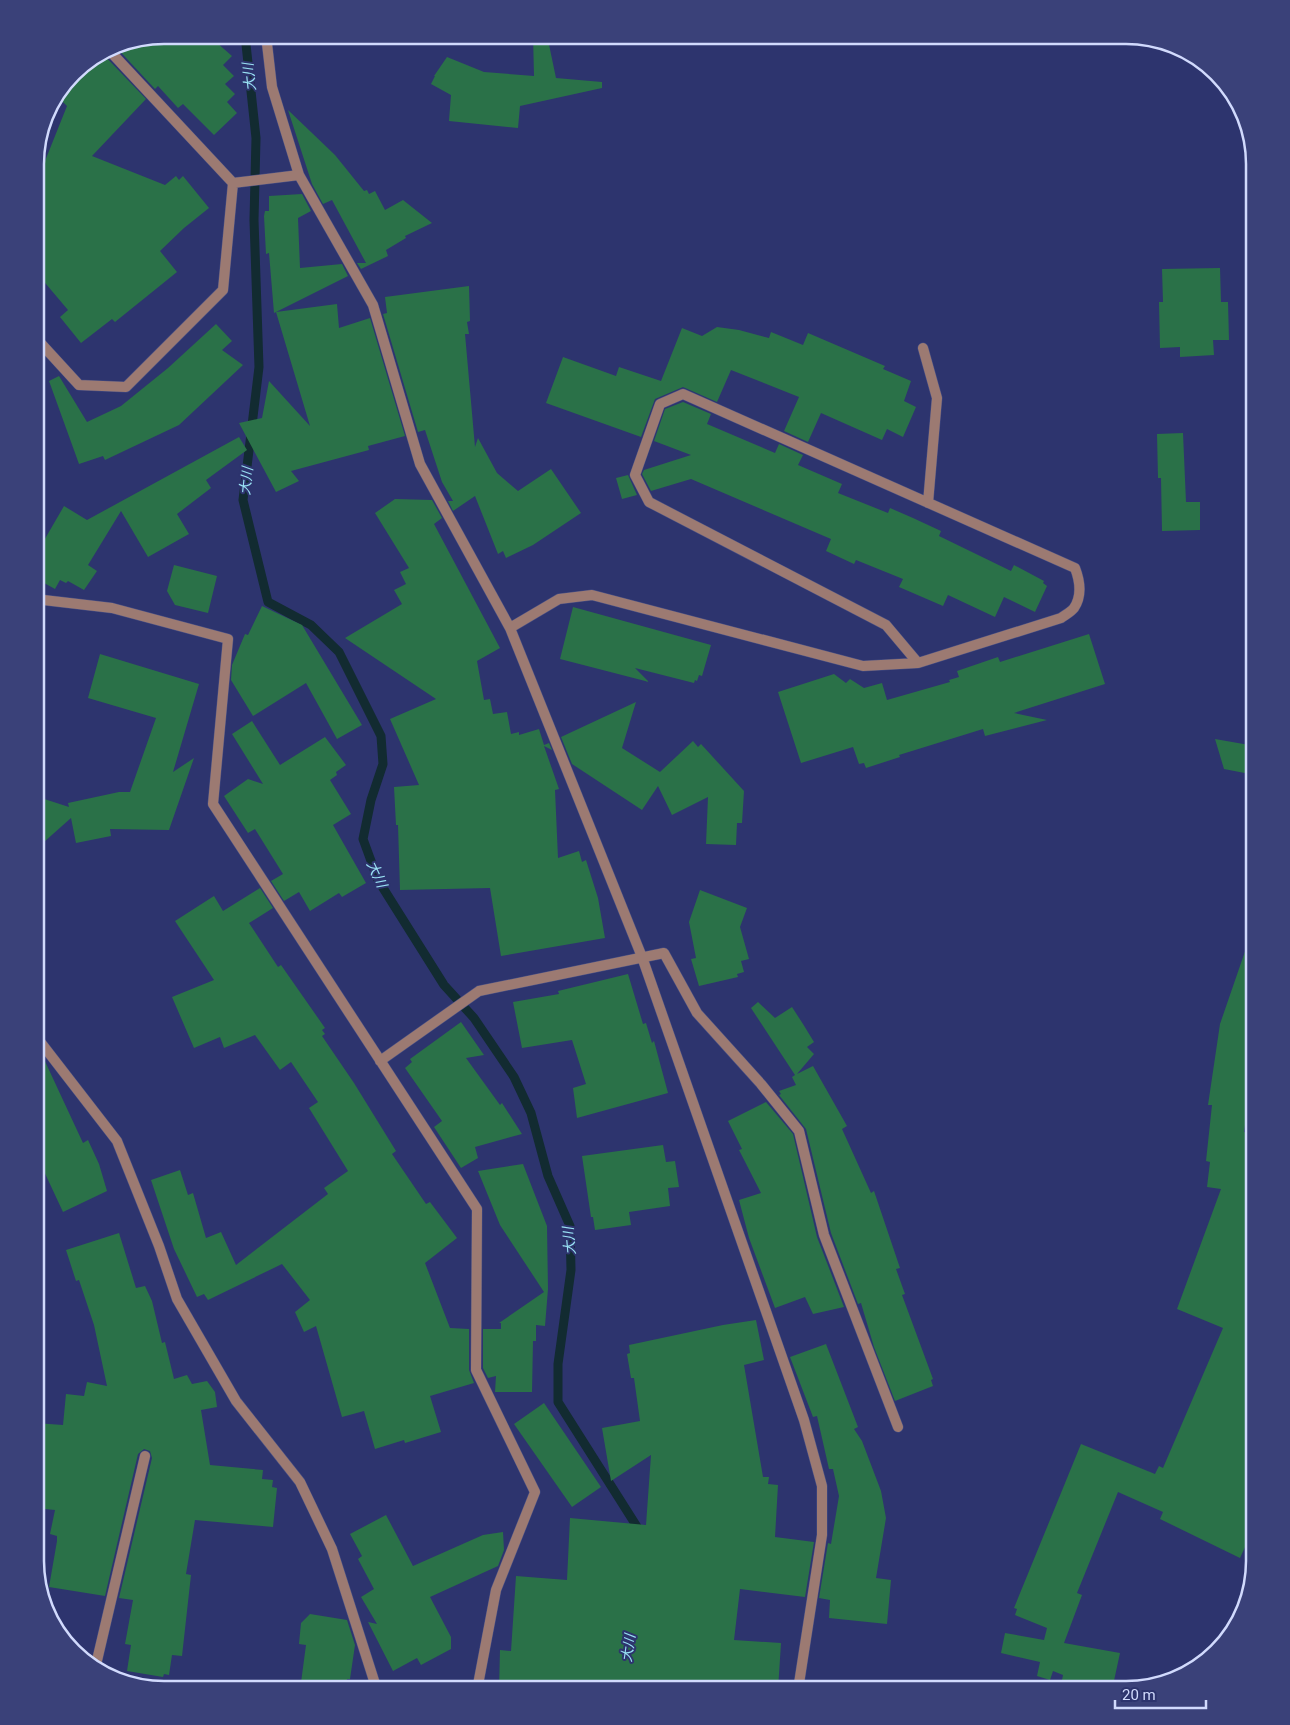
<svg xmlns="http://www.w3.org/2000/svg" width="1290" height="1725" font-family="Roboto,'Noto Sans JP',sans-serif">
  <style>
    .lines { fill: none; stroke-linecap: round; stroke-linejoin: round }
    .stream { stroke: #122b31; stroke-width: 9 }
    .building { fill: #2a7148 }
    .minor-casing { stroke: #474f85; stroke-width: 11 }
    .minor { stroke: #9c7a72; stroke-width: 10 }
    .labels { text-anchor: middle; stroke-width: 4; stroke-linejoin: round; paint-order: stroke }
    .water-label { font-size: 14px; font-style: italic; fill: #9ae3f5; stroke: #2d346e }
    .rim { fill: none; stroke: #d1dafd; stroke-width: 2.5 }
  </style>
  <rect width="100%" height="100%" fill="#2d346e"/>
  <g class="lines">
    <path class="stream" d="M245,35L256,138L254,220L259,367L243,500L268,602L311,625L339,652L381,736L383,764L371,800L363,839L378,880L444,985L474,1018L514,1077L531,1113L548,1176L570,1226L571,1270L558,1364V1402L641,1533
      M622,1690L624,1674"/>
  </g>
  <path class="building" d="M164,35H208L232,56L223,65L234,76L225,84L235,94L227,102L237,113L214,135L183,104L178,108L158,86L155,89L114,45Z
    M533,35H547L556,78L602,82V88L520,106L518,128L449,121L451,95L431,84L435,76H434L447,57L484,72L534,76Z
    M102,53L146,99L92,156L165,185L176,176L179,180L183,176L209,208L184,228L160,251L177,272L115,322L112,319L81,343L60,317L68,310L35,271V186L67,106L57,96L70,78L86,63Z
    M288,110L335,155L364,191L367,190L369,194L375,191L385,210L403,200L432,223L405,236L406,238L386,250L388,256L361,269L357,263H366L332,200L323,204L312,184Z
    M302,194L311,211L298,218L300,268L342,264L348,276L276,312L337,304L339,328L370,318L405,436L368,446L369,450L291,471L299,481L276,492L239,423L262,418L269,381L310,426L276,312L274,313L269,253L266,254L264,216L265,211H269V196Z
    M1220,268L1221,302H1228L1229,340H1213L1214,355L1180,357V347L1160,348L1159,302H1163L1162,269Z
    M469,286L470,321L467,322L469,334H465L475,447L478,438L497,473L518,491L551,469L581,513L533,545L506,558L503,551L498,554L475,496L453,511L448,501H453L442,482L425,430L418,432L383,314L387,313L385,297Z
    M216,324L232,341L222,350L243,365L179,425L105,460L103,456L79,464L49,381L59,376L87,422L121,406L168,368Z
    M717,327L739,330L769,338L771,332L803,345L808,333L885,366L883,369L911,381L904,401L916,407L903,437L887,429L882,440L821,413L808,442L784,431L799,397L731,370L717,402L683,387L655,399L641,437L546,403L563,357L616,376L619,367L661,381L682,328L702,336Z
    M683,402L711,414L707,424L775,453L779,444L803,455L798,465L842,484L838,493L888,513L890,508L913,518L941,531L939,536L1011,571L1014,565L1044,581L1043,583L1047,586L1035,612L1004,597L995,617L948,595L943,606L899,587L903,579L856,560L854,564L826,551L831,539L691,479L651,491L642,474L644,470L691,455L654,441L665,409Z
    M1183,433L1186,502H1200V530L1162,531L1161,478H1158L1157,434Z
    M239,437L247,450L206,480L211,488L177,514L189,534L148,557L121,511L88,565L97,571L84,590L68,581L66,583L60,580L55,589L35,578V556L64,506L87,520Z
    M628,475L637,495L622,499L616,478Z
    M395,499L432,500L442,518L434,524L500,648L477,661L484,700L490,699L493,714L507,712L511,734L519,732V735L539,729L544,745L549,743L552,750L544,746L559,789L555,790L558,858L579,851L582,862L586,860L598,898L605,938L501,956L490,888L400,890L398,825H396L394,787L419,785L390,719L436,699L345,638L402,604L394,590L406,584L400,572L409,568L375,513Z
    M174,565L217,576L208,613L175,605L167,591Z
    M262,606L302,625L362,725L337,739L306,683L253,716L231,680L232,665L245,634L248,635Z
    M573,607L711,645L702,676L699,675L697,681L695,680L694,683L635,668L649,682L560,659Z
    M1089,634L1105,684L1014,713L1047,720L985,736L983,729L899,755L900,757L866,768L864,763L859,764L853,747L801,763L778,692L834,674L846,683L850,679L864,688L882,683L887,700L950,682L949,680L959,677L957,671L998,657L1000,662Z
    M100,654L199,684L173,772L194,758L169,830L110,829L111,836L76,843L71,818L35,850V796L69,807L68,803L119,792H130L156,718L88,698Z
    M636,702L622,748L660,772L693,741L698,747L701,744L744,791L742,823H737L736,845L706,844L708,797L672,815L658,786L642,810L572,764L561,737Z
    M252,721L280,765L325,737L346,765L336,772L337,775L330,780L351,814L333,825L366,883L342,897L339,893L310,911L299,892L284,901L271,881L283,874L255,829L248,833L224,796L248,779L263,784L232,734Z
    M1215,739L1255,746V775L1224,769Z
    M260,888L273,908L249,923L278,967L281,965L325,1028L322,1030L325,1034L322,1036L354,1083L396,1151L392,1154L426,1204L430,1202L457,1238L425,1263L450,1328L469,1329V1370L474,1383L430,1396L441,1432L405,1443L404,1440L375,1449L364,1411L342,1417L316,1326L304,1332L295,1312L310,1300L282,1264L208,1300L204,1294L197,1297L174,1249L151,1180L180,1170L188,1195L193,1193L206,1238L221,1232L236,1265L328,1194L324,1188L348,1171L309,1108L318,1102L291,1062L280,1070L255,1035L224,1048L220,1037L194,1048L172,997L214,980L175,921L214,896L223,911Z
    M700,890L747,908L740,927L749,959L741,961L744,972L737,974L738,977L699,986L691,959L696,958L689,922Z
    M1251,934L1255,935V1028L1247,1085H1251L1244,1132L1255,1134V1549L1246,1545L1240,1558L1160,1519L1163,1512L1118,1492L1077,1593L1082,1595L1064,1643L1120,1653L1112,1690H1060L1063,1675L1053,1671L1050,1680L1037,1676L1040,1662L1001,1653L1005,1633L1044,1640L1047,1628L1015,1615L1017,1609L1014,1608L1081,1444L1155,1474L1159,1466L1163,1468L1223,1328L1177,1309L1221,1189L1207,1187L1210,1162L1206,1161L1212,1105H1208L1220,1024Z
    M628,974L643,1024L646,1023L652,1043L654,1041L668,1093L577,1118L573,1088L586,1084L572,1040L522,1048L513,1002L559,994L558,991Z
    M758,1002L775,1018L792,1007L803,1024L814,1042L807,1047L814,1054L797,1074L813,1066L847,1126L842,1129L871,1193L874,1191L900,1268L896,1269L905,1294L902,1295L933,1379L931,1380L933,1386L895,1401L874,1347L861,1303L858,1304L831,1233L806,1129L779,1095L781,1094L779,1091L796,1085L792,1077L795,1075L751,1008Z
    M461,1022L484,1055L466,1058L500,1105L502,1103L522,1134L475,1147L478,1158L461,1168L434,1127L442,1121L405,1068L412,1062L410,1059Z
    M35,1046L43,1057L83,1143L88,1140L99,1164L107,1191L63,1212L35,1152Z
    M766,1102L793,1134L817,1237L844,1307L813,1314L805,1297L775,1308L749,1238L739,1200L761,1193L739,1150L742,1149L728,1121Z
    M663,1145L666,1162L675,1161L679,1187L668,1188L670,1206L629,1212L631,1225L595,1230L593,1217H591L582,1156Z
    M523,1164L547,1226L548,1289L545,1326L536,1325V1341H533L532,1392H495L496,1376L488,1378L483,1368V1329H501V1323H499L544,1292L500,1225L478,1171Z
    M119,1233L136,1288L145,1286L152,1301L162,1343L165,1342L174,1379L187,1375L192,1384L207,1381L215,1392L217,1407L201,1410L210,1465L263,1470L262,1479L273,1480L272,1487L277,1488L273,1527L195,1520L186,1574L191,1575L182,1656L172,1655L169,1675L164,1674L163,1677L127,1671L131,1645L125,1644L133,1600L119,1598L152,1458L150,1451L144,1449L138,1454L105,1596L49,1587L57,1541V1536L50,1534L55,1510L35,1508V1423L63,1425L66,1394L84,1396L87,1382L107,1386L94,1325L79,1280L76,1281L66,1250Z
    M756,1320L764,1360L744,1365L763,1477H769L768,1484L778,1485L775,1537L814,1542L805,1597L740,1589L734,1640L781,1643L778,1690H697V1686L524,1683V1690H499L500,1650L511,1651L516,1576L567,1580L570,1518L646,1525L651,1455L611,1481L602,1428L640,1421L634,1378H631L627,1354L630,1353L629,1345L723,1325Z
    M826,1344L858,1427L854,1429L862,1441L881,1491L886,1518L876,1578L891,1580L887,1624L829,1618L830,1600L819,1598L828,1543L831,1544L839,1496L833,1469H829L817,1416L813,1417L790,1357Z
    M544,1403L601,1487L572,1507L514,1424Z
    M386,1515L413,1566L483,1535L503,1532L504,1550L498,1566L430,1597L451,1637V1649L421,1665L417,1658L393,1671L368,1622L377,1624L361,1597L374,1589L358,1559L362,1556L350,1534Z
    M310,1614L347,1620L355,1645L350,1679H347L346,1690H300L306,1645L299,1644L301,1623Z"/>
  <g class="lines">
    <defs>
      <path id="minor" d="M108,49L233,183
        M299,175L373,305L420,464L510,628L642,957L804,1420L822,1486V1535L798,1690
        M35,337L79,385L126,387L223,290L233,183L299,175L272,87L266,35
        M923,348L937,398L928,503
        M35,599L112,608L228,639L213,804L477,1209L476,1370L535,1492L496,1590L477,1690
        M510,628L559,599L592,595L863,666L918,663L1061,618C1065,615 1071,612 1074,608C1082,596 1080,581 1075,568L683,394L660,404L635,475L649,502L886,625L918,663
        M35,1035L117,1141L159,1246L177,1299L236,1401L300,1482L332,1549L377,1690
        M380,1061L479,991L664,953L697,1013L761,1084L799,1131L824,1235L898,1427
        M95,1669L145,1456"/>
    </defs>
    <use href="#minor" class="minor-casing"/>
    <use href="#minor" class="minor"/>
  </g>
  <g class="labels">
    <g class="water-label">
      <text transform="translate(249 77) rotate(-96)" y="5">大川</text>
      <text transform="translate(246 481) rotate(-84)" y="5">大川</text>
      <text transform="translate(377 874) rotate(65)" y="5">大川</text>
      <text transform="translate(569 1241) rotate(-95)" y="5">大川</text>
      <text transform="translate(628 1648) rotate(-82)" y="5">大川</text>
    </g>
  </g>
  <path d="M0 0H1290V1725H0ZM164 44H1126A120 120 0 0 1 1246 164V1561A120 120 0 0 1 1126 1681H164A120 120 0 0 1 44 1561V164A120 120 0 0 1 164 44Z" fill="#3a4179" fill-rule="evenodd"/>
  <path class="rim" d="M164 44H1126A120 120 0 0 1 1246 164V1561A120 120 0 0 1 1126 1681H164A120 120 0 0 1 44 1561V164A120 120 0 0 1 164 44Z"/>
  <path d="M1115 1700v8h91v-8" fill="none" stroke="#d1dafd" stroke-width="2.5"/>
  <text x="1122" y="1700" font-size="15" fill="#d1dafd" stroke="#2d346e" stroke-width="4" paint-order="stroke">20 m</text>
</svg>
